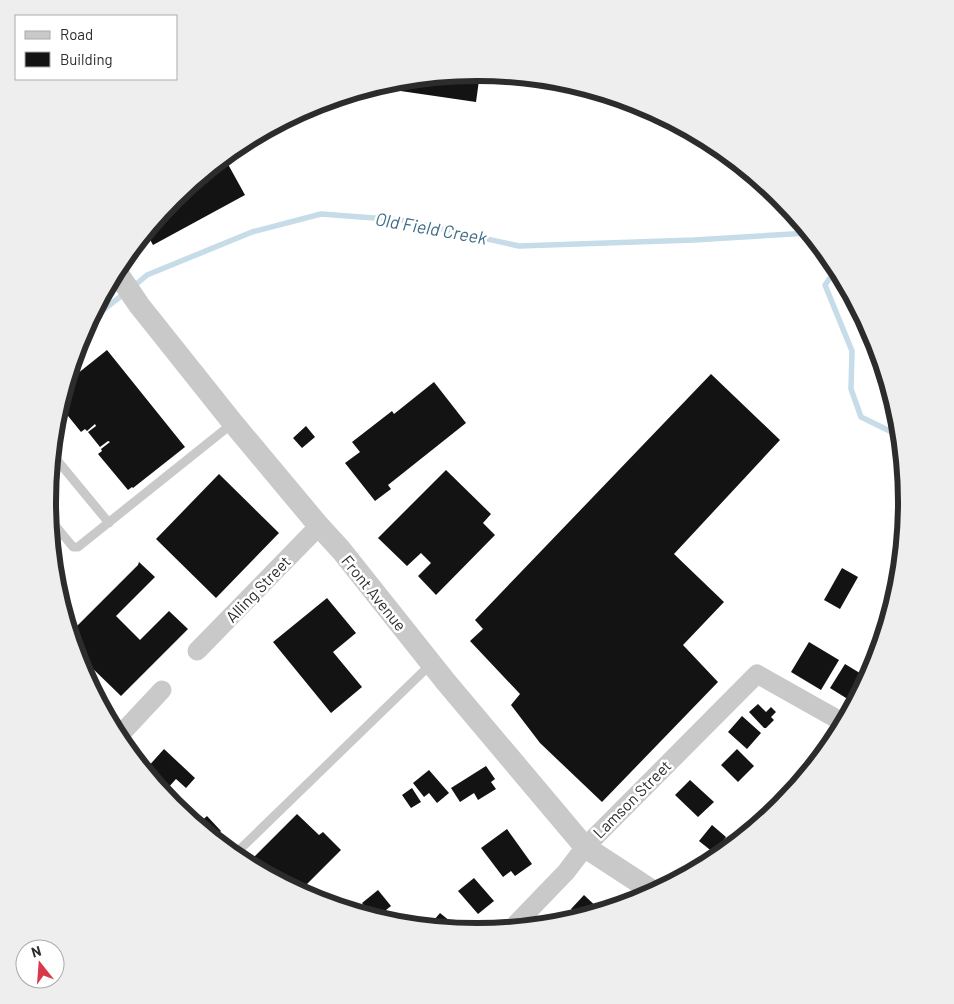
<svg xmlns="http://www.w3.org/2000/svg" width="954" height="1004" font-family="Barlow,sans-serif">
  <style>
    .lines { fill: none; stroke-linecap: round; stroke-linejoin: round }
    .stream { stroke: #c6dce8; stroke-width: 5.5 }
    .building { fill: #131313 }
    .service { stroke: #c9c9c9; stroke-width: 9 }
    .minor { stroke: #c9c9c9; stroke-width: 19 }
    .tertiary { stroke: #c9c9c9; stroke-width: 22 }
    .labels { text-anchor: middle; stroke-width: 5; stroke-linejoin: round; paint-order: stroke }
    .street-label { font-size: 16px; fill: #2c2c2c; stroke: #fff }
    .water-label { font-size: 18px; font-style: italic; fill: #406e87; stroke: #fff }
    .rim { fill: none; stroke: #2c2c2c; stroke-width: 6 }
  </style>
  <rect width="100%" height="100%" fill="#fff"/>
  <g class="lines">
    <path class="stream" d="M837,268L825,285L852,351L851,389L861,417L900,436
      M133,287L147,275L252,232L321,214L401,220L519,246L694,240L809,233
      M85,329L94,317L125,293"/>
  </g>
  <path class="building" d="M480,73L476,102L373,87L393,81Z
    M224,157L245,195L153,245L146,232L174,198Z
    M107,350L185,447L133,488L132,487L128,490L98,454L102,451L101,449L110,442L108,441L100,447L88,432L96,426L95,424L87,431L85,429L81,432L60,406L67,382Z
    M711,374L780,440L674,554L724,602L683,645L718,682L602,802L540,743L511,705L520,694L470,641L483,629L475,620Z
    M434,382L466,423L388,485L391,489L375,501L345,463L360,452L352,442L392,411L394,414Z
    M306,426L315,437L302,448L293,438Z
    M446,470L491,514L483,523L495,535L436,595L418,576L431,563L421,553L407,566L378,538Z
    M219,474L279,533L216,598L156,539Z
    M139,562L155,577L116,616L140,640L169,611L188,629L121,696L89,665L83,671L82,670L70,633L138,565Z
    M842,568L858,577L840,609L824,600Z
    M327,598L356,633L333,652L362,687L331,713L273,642Z
    M809,642L839,660L821,690L791,672Z
    M845,664L868,678L854,703L830,688Z
    M758,704L766,712L771,707L776,712L771,717L774,720L766,728H764L749,712Z
    M742,716L761,733L747,749L728,732Z
    M164,749L195,778L186,788L176,779L167,789L146,769Z
    M737,749L754,766L738,782L721,765Z
    M486,766L495,779L491,782L496,789L478,800L474,793L460,802L451,788Z
    M429,770L449,793L437,803L429,793L424,797L413,783Z
    M690,780L714,802L698,817L675,795Z
    M412,788L421,802L411,808L402,795Z
    M297,814L319,835L323,832L341,850L299,892L247,864Z
    M207,816L221,831L213,839L197,825Z
    M712,825L726,837L714,853L699,841Z
    M507,829L532,864L515,876L511,871L503,877L481,848Z
    M474,878L494,901L478,914L458,891Z
    M378,890L391,906L376,918L373,917L362,903Z
    M584,895L601,911L580,918L571,909Z
    M440,913L456,926L454,929L428,927Z"/>
  <g class="lines">
    <path class="service" d="M52,454L109,523
      M49,518L73,547H78L233,423
      M234,855L431,664"/>
    <path class="minor" d="M197,651L319,526
      M118,737L162,690
      M512,928L566,872L585,847L757,674L844,723"/>
    <path class="tertiary" d="M116,271L139,305L233,423L319,526L341,550L446,682L585,847L654,892"/>
  </g>
  <g class="labels">
    <g class="street-label">
      <text transform="translate(258 589) rotate(-46)" y="6">Alling Street</text>
      <text transform="translate(374 593) rotate(51)" y="6">Front Avenue</text>
      <text transform="translate(632 799) rotate(-45)" y="6">Lamson Street</text>
    </g>
    <g class="water-label">
      <text transform="translate(431 229) rotate(10)" y="6">Old Field Creek</text>
    </g>
  </g>
  <path d="M0 0H954V1004H0ZM56 502a421 421 0 1 1 842 0a421 421 0 1 1-842 0Z" fill="#eee" fill-rule="evenodd"/>
  <path class="rim" d="M56 502a421 421 0 1 1 842 0a421 421 0 1 1-842 0Z"/>
  <rect x="15" y="15" width="162" height="65" fill="#ffffff" stroke="#ababab"/>
  <rect x="25" y="31" width="25" height="8" fill="#c9c9c9" stroke="#ababab"/>
  <text x="60" y="40" font-size="15" fill="#2c2c2c">Road</text>
  <rect x="25" y="52" width="25" height="15" fill="#131313" stroke="#ababab"/>
  <text x="60" y="65" font-size="15" fill="#2c2c2c">Building</text>
  <g transform="translate(40 964) rotate(343)"><circle r="24" fill="#ffffff" stroke="#ababab"/>
  <path d="M0-4L9 19L0 12L-9 19Z" fill="#d83849"/>
  <text y="-8" font-size="14" font-weight="bold" text-anchor="middle" fill="#2c2c2c">N</text>
  </g>
</svg>
